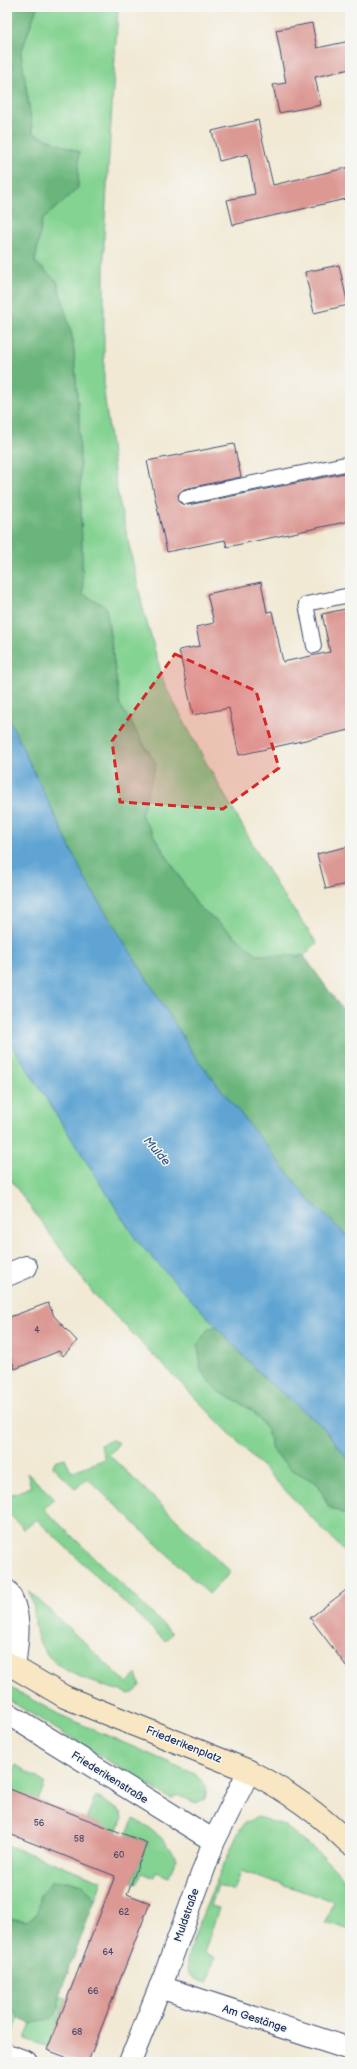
<svg xmlns="http://www.w3.org/2000/svg" width="357" height="2069" font-family="'Balsamiq Sans',sans-serif">
  <style>
    .green { fill: #84d392; stroke: #508178 }
    .forest { fill: #6bb57c; stroke: #43726d }
    .water { fill: #5ea4d3; stroke: #3c6a98 }
    .building { fill: #dc9994 }
    .lines { fill: none; stroke-linecap: round; stroke-linejoin: round }
    .service-casing { stroke: #3b4b70; stroke-width: 16 }
    .minor-casing { stroke: #3b4b70; stroke-width: 24 }
    .secondary-casing { stroke: #3b4b70; stroke-width: 24 }
    .service { stroke: #fff; stroke-width: 14 }
    .minor { stroke: #fff; stroke-width: 22 }
    .secondary { stroke: #f9e7c3; stroke-width: 22 }
    .marked { fill: #d62828; fill-opacity: 0.2; stroke: #d62828; stroke-width: 3; stroke-dasharray: 8 5; stroke-linejoin: round }
    .labels { text-anchor: middle; stroke-width: 3; stroke-linejoin: round; paint-order: stroke }
    .number-label { font-size: 9px; fill: #4b4a6c }
    .street-label { font-size: 11px; fill: #1b2f5e; stroke: #f6f6f2 }
    .water-label { font-size: 12px; font-style: italic; fill: #325887; stroke: #f6f6f2 }
  </style>
  <rect width="100%" height="100%" fill="#f6f6f2"/>
  <filter id="ink" filterUnits="userSpaceOnUse"><feTurbulence type="fractalNoise" baseFrequency=".025" numOctaves="2"/><feDisplacementMap in="SourceGraphic" scale="8" xChannelSelector="R" yChannelSelector="G"/><feConvolveMatrix kernelMatrix="1 2 1 2 8 2 1 2 1" color-interpolation-filters="sRGB"/></filter>
  <filter id="wash" filterUnits="userSpaceOnUse"><feTurbulence type="fractalNoise" baseFrequency=".012" numOctaves="4" result="noise"/><feDisplacementMap in="SourceGraphic" scale="16" xChannelSelector="R" yChannelSelector="G"/><feGaussianBlur stdDeviation="0.9" result="paint"/><feColorMatrix in="noise" values="0 0 0 0 0 0 0 0 0 0 0 0 0 0 0 0 0 1.4 0 .05"/><feComposite in="paint" operator="in"/></filter>
  <g filter="url(#wash)">
    <rect width="100%" height="100%" fill="#f1e9d4"/>
    <path class="green" d="M37,7H118L104,236V392L116,486L143,609L165,686L208,766L276,885L317,943L304,956L258,955L197,905L141,815L156,764L120,705L106,607L83,594L79,419L73,340L57,281L35,262L42,220L78,188L33,133L21,53Z
      M7,1037L137,1241L216,1326L208,1329L218,1391L253,1411L267,1429L272,1450L290,1468L318,1484L329,1507L350,1517V1557L93,1293L7,1175Z
      M112,1440L119,1443L109,1455L231,1572L209,1594L87,1478L76,1489L55,1469L53,1466L55,1461L65,1458L71,1472L105,1459L100,1445Z
      M27,1473L54,1498L44,1509L172,1633L165,1641L36,1519L25,1530L7,1512V1496L31,1487Z
      M28,1590L127,1683L136,1674L140,1685C137,1691 135,1693 129,1694C96,1682 48,1674 37,1635C33,1619 36,1605 28,1590Z
      M7,1686L58,1714L195,1774L207,1787L205,1799L196,1803L177,1795L171,1799L7,1699Z
      M16,1765L45,1783L38,1801L8,1789Z
      M95,1798H99L121,1812L122,1820L117,1832L86,1819Z
      M258,1817L285,1826L325,1858L340,1874L350,1889V1930L326,1922L333,1901L241,1871L234,1891L218,1885L211,1906L219,1908L204,1953L215,1957L207,1983C199,1981 190,1978 187,1969C182,1954 230,1851 239,1831L244,1823Z
      M134,1819C152,1830 168,1839 176,1859L169,1877L156,1872L154,1878L142,1873L137,1884L132,1882L147,1843L126,1835Z
      M7,1845L102,1881L95,1900L83,1885L40,1895L38,1913L27,1921L7,1918Z
      M59,1996L67,1999L48,2047L25,2039L31,2024L42,2020L59,2008Z
      M7,2006L15,2012L19,2019L12,2034L7,2032Z"/>
    <path class="forest" d="M7,7H37L21,53L33,133L79,152L78,188L42,220L35,262L57,281L73,340L79,419L83,594L106,607L120,705L156,764L141,815L197,905L258,955L304,956L350,1020V1239L309,1200L194,1055L85,879L7,715Z
      M216,1326L265,1379L323,1427L350,1462V1517L329,1507L318,1484L289,1468L272,1450L267,1429L253,1411L218,1391L201,1371L198,1344L208,1329Z
      M68,1881L83,1885L95,1900L59,1996V2008L50,2020H42L31,2024L19,2019L15,2012L7,2006V1918L27,1921L38,1913L40,1895L51,1882Z"/>
    <path class="water" d="M7,715L85,879L194,1055L309,1200L350,1239V1462L323,1427L265,1379L137,1241L7,1037Z"/>
    <g id="blocks">
      <path class="building" d="M312,23L317,48L350,41V69L315,77L321,105L279,113L273,85L286,83L276,30Z
        M258,120L273,185L350,167V198L233,225L227,200L255,194L248,154L219,161L212,131Z
        M339,265L348,305L314,313L305,272Z
        M234,444L241,477L184,489L178,495L180,503L188,505L350,472V521L227,547L225,540L167,552L147,461Z
        M261,582L267,612L272,611L283,662L330,652L322,614L350,608V730L239,755L229,708L193,715L179,650L200,646L196,627L214,623L207,594Z
        M350,846V883L326,889L317,854Z
        M48,1303L54,1316L77,1341L63,1356L59,1351L15,1369L7,1348V1318Z
        M350,1587V1671L310,1618Z
        M7,1788L147,1843L127,1894L150,1903L88,2062H79L47,2050L115,1876L7,1833Z"/>
    </g>
  </g>
  <g filter="url(#ink)">
    <use href="#blocks" fill-opacity="0" stroke="#3b4b70" stroke-width="1"/>
    <g class="lines">
      <defs>
        <path id="service" d="M186,497L350,463
          M314,646L306,604L350,595"/>
        <path id="minor" d="M7,1275L26,1267
          M7,1591C23,1615 17,1641 14,1668
          M7,1713L214,1841
          M160,1987L350,2049
          M7,2055L26,2062
          M130,2062L165,1975L214,1841L249,1771"/>
        <path id="secondary" d="M7,1663L65,1697L249,1771C289,1792 317,1812 350,1844"/>
      </defs>
      <use href="#service" class="service-casing"/>
      <use href="#minor" class="minor-casing"/>
      <use href="#secondary" class="secondary-casing"/>
      <use href="#service" class="service"/>
      <use href="#minor" class="minor"/>
      <use href="#secondary" class="secondary"/>
    </g>
  </g>
  <path class="marked" d="M175,654L256,691L279,768L223,809L120,802L112,741Z"/>
  <g class="labels">
    <g class="number-label">
      <text x="37" y="1333">4</text>
      <text x="39" y="1826">56</text>
      <text x="79" y="1842">58</text>
      <text x="119" y="1858">60</text>
      <text x="124" y="1915">62</text>
      <text x="108" y="1955">64</text>
      <text x="93" y="1994">66</text>
      <text x="77" y="2035">68</text>
    </g>
    <g class="street-label">
      <text transform="translate(184 1744) rotate(22)" y="4">Friederikenplatz</text>
      <text transform="translate(110 1777) rotate(32)" y="4">Friederikenstraße</text>
      <text transform="translate(186 1915) rotate(-71)" y="4">Muldstraße</text>
      <text transform="translate(255 2018) rotate(18)" y="4">Am Gestänge</text>
    </g>
    <g class="water-label">
      <text transform="translate(157 1151) rotate(49)" y="4">Mulde</text>
    </g>
  </g>
  <rect width="357" height="2069" fill="none" stroke="#f6f6f2" stroke-width="24"/>
</svg>
